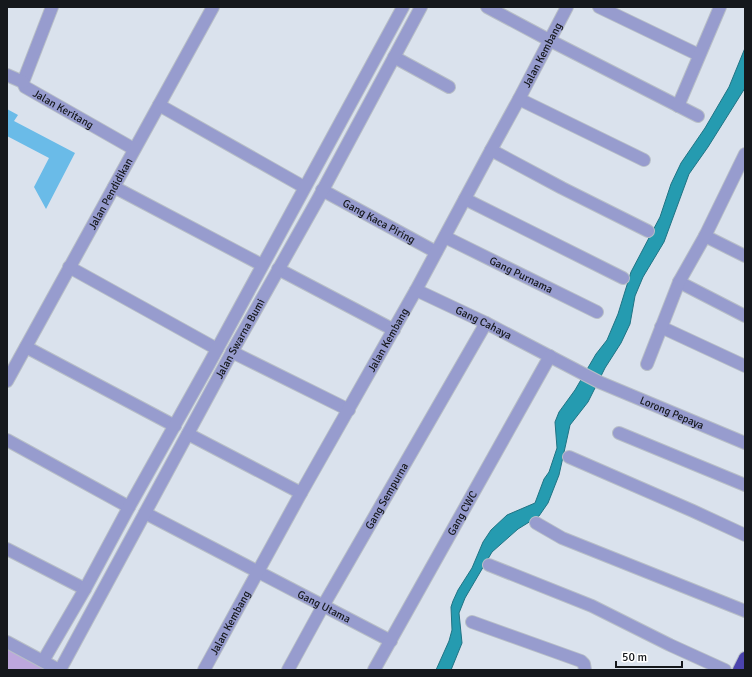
<svg xmlns="http://www.w3.org/2000/svg" width="752" height="677" font-family="Signika,sans-serif">
  <style>
    .green { fill: #bda7dd }
    .water { fill: #259bb0; stroke: #207484 }
    .building { fill: #6abbe8 }
    .lines { fill: none; stroke-linecap: round; stroke-linejoin: round }
    .minor-casing { stroke: #b7bec7; stroke-width: 14 }
    .highway-casing { stroke: #b7bec7; stroke-width: 14 }
    .minor { stroke: #979cce; stroke-width: 12 }
    .highway { stroke: #4b44ae; stroke-width: 12 }
    .labels { text-anchor: middle; stroke-width: 4; stroke-linejoin: round; paint-order: stroke }
    .street-label { font-size: 11px; fill: #15181c; stroke: #fff }
  </style>
  <rect width="100%" height="100%" fill="#dae2ed"/>
  <path class="green" d="M7,648L48,670H7Z"/>
  <path class="water" d="M745,48V88L708,147L689,174L664,242L643,277L635,296L630,324L621,343L605,368L588,402L570,425L559,475L548,503L539,516L518,529L492,552L465,598L459,613L462,643L451,670H436L449,641L452,630L451,607L453,601L458,590L472,568L483,542L491,530L507,515L535,503L544,479L549,472L557,448L555,422L559,412L575,390L596,354L607,340L618,314L631,272L660,217L671,184L681,163L705,128L729,87Z"/>
  <path class="building" d="M7,109L18,115L14,121L75,153L46,209L34,187L49,158L7,136Z"/>
  <g class="lines">
    <defs>
      <g id="minor">
        <path id="s1" d="M52,7L23,82L25,87L134,149"/>
        <path d="M487,7L549,40L698,116"/>
        <path d="M599,7L699,55"/>
        <path d="M394,57L449,87"/>
        <path d="M7,75L23,82"/>
        <path d="M519,99L644,160"/>
        <path d="M159,105L304,187"/>
        <path d="M678,106L720,7"/>
        <path d="M491,150L562,188L648,231"/>
        <path d="M114,187L262,265"/>
        <path id="s2" d="M322,190L436,252"/>
        <path d="M465,199L623,278"/>
        <path d="M705,236L745,256"/>
        <path id="s3" d="M445,237L597,312"/>
        <path d="M69,267L217,349"/>
        <path d="M278,269L394,330"/>
        <path d="M679,282L745,316"/>
        <path id="s4" d="M416,290L486,323L599,382L745,443"/>
        <path d="M661,327L745,366"/>
        <path d="M26,347L175,426"/>
        <path d="M232,352L349,410"/>
        <path d="M647,364L679,282L705,236L745,154"/>
        <path id="s5" d="M7,381L213,7"/>
        <path d="M619,433L745,485"/>
        <path d="M188,434L301,493"/>
        <path d="M7,440L129,507"/>
        <path d="M569,457L693,511L745,535"/>
        <path id="s6" d="M145,513L391,641"/>
        <path d="M536,523L562,538L745,611"/>
        <path d="M7,549L85,589"/>
        <path d="M489,565L592,606L670,645L725,670"/>
        <path d="M472,622L581,661L584,664L585,670"/>
        <path d="M7,642L59,670"/>
        <path d="M43,661L85,589L129,507L209,364L403,7"/>
        <path id="s7" d="M60,670L232,352L318,199L421,7"/>
        <path id="s8" d="M204,670L301,493L416,290L491,150L519,99L567,7"/>
        <path id="s9" d="M288,670L323,606L486,323"/>
        <path id="s10" d="M374,670L550,356"/>
      </g>
      <path id="highway" d="M739,670L745,658"/>
    </defs>
    <use href="#minor" class="minor-casing"/>
    <use href="#highway" class="highway-casing"/>
    <use href="#minor" class="minor"/>
    <use href="#highway" class="highway"/>
  </g>
  <g class="labels">
    <g class="street-label">
      <text dy="4" stroke="none"><textPath href="#s8" startOffset="702">Jalan Kembang</textPath></text>
      <text dy="4" stroke="none"><textPath href="#s1" startOffset="130">Jalan Keritang</textPath></text>
      <text dy="4" stroke="none"><textPath href="#s5" startOffset="214">Jalan Pendidikan</textPath></text>
      <text dy="4" stroke="none"><textPath href="#s2" startOffset="65">Gang Kaca Piring</textPath></text>
      <text dy="4" stroke="none"><textPath href="#s3" startOffset="85">Gang Purnama</textPath></text>
      <text dy="4" stroke="none"><textPath href="#s4" startOffset="75">Gang Cahaya</textPath></text>
      <text dy="4" stroke="none"><textPath href="#s7" startOffset="377">Jalan Swarna Bumi</textPath></text>
      <text dy="4" stroke="none"><textPath href="#s8" startOffset="378">Jalan Kembang</textPath></text>
      <text dy="4" stroke="none"><textPath href="#s4" startOffset="284">Lorong Pepaya</textPath></text>
      <text dy="4" stroke="none"><textPath href="#s9" startOffset="200">Gang Sempurna</textPath></text>
      <text dy="4" stroke="none"><textPath href="#s10" startOffset="180">Gang CWC</textPath></text>
      <text dy="4" stroke="none"><textPath href="#s6" startOffset="202">Gang Utama</textPath></text>
      <text dy="4" stroke="none"><textPath href="#s8" startOffset="54">Jalan Kembang</textPath></text>
    </g>
  </g>
  <rect width="752" height="677" fill="none" stroke="#15181c" stroke-width="16"/>
  <path d="M616 661v6h66v-6" fill="none" stroke="#15181c" stroke-width="2"/>
  <text x="622" y="661" font-size="12" fill="#15181c" stroke="#ffffff" stroke-width="3" paint-order="stroke">50 m</text>
</svg>
